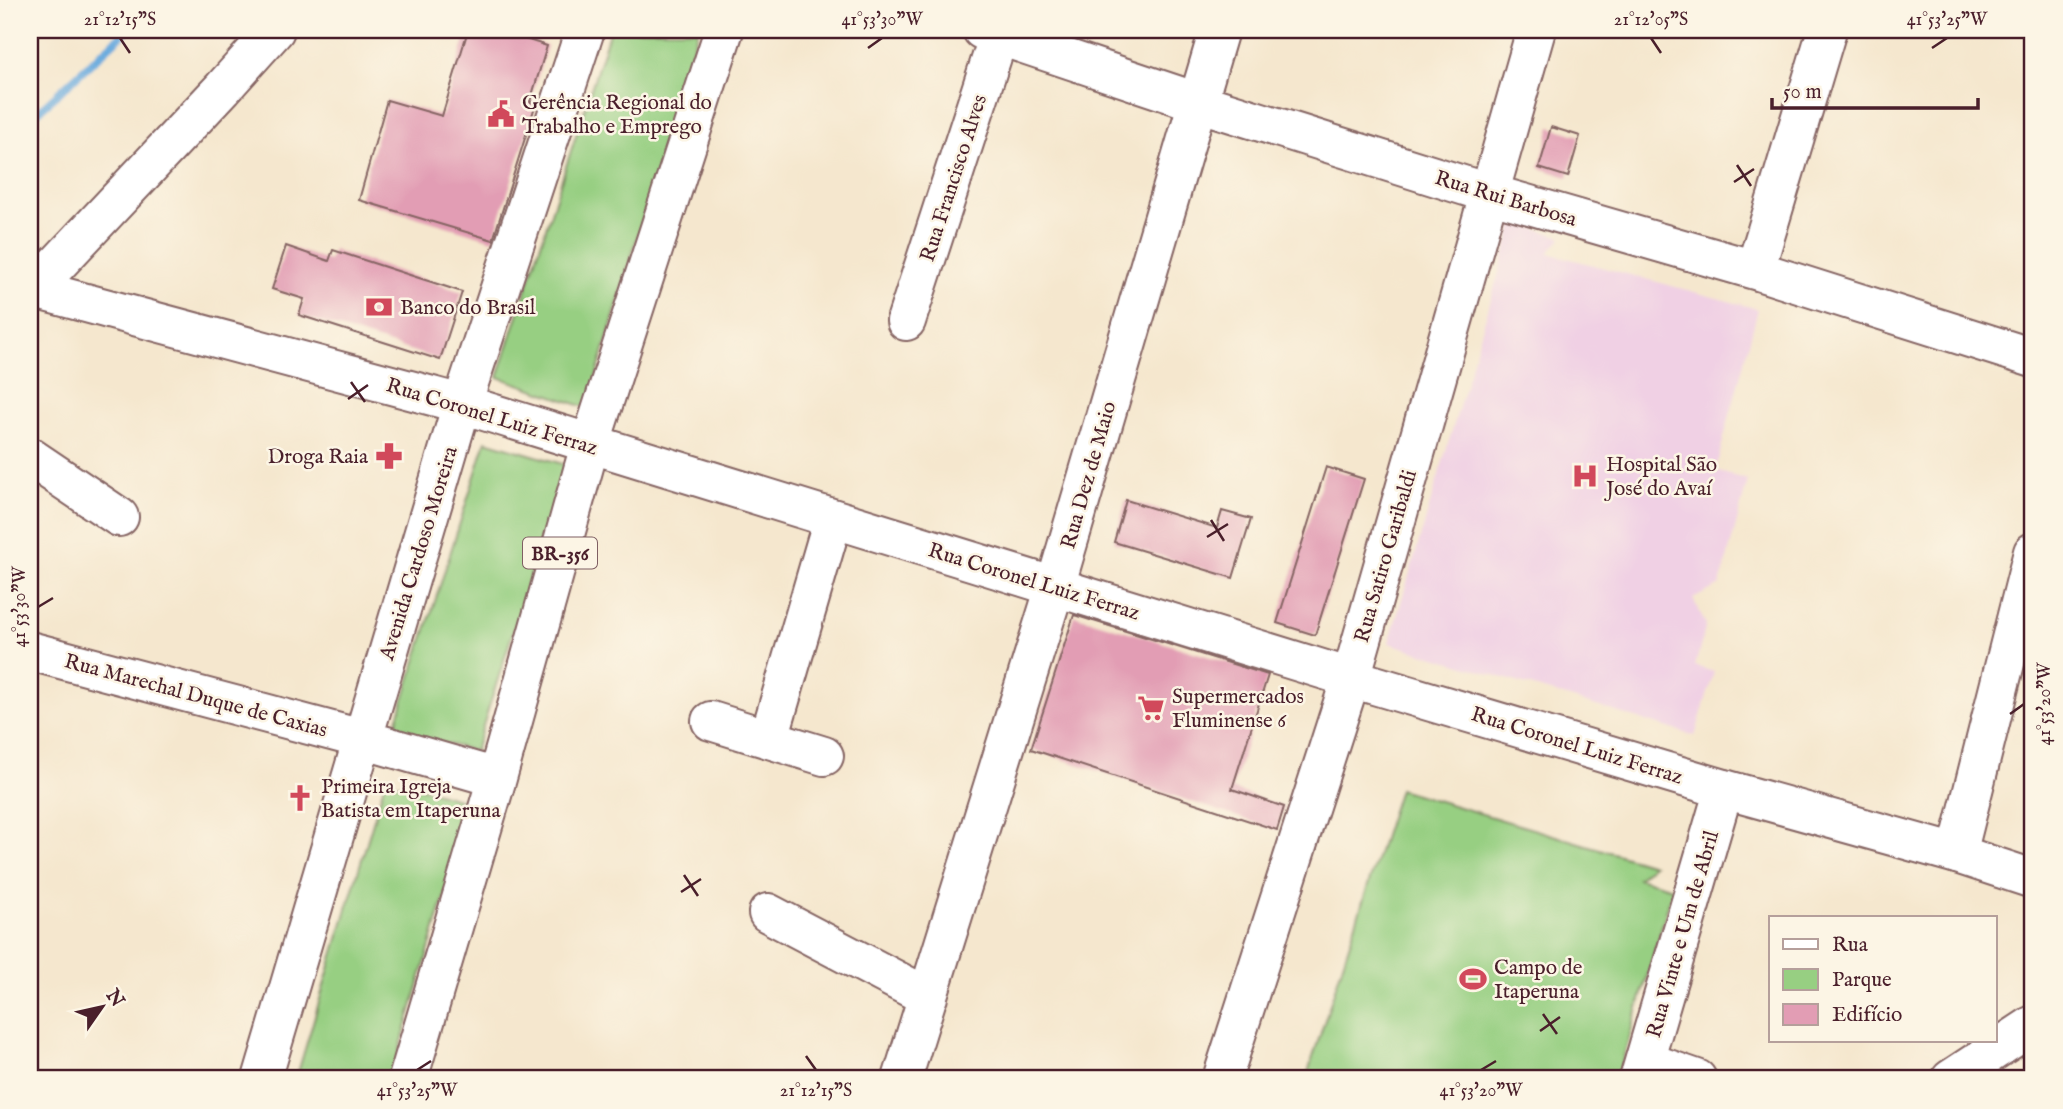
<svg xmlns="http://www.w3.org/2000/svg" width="2063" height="1109" font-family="'IM FELL English',serif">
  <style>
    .built { fill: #f0d0e4 }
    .green { fill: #97cf82; stroke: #707756; stroke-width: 2 }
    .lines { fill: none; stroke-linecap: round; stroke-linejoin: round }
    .stream { stroke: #6aabde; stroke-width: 8 }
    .building { fill: #e29db4 }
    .minor-casing { stroke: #866564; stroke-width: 42 }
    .major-casing { stroke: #866564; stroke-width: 42 }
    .highway-casing { stroke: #866564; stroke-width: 42 }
    .minor { stroke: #fff; stroke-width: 38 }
    .major { stroke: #fff; stroke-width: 38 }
    .highway { stroke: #fff; stroke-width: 38 }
    .ticks { fill: none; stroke: #4a1f2b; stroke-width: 2.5 }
    .labels { text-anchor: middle; stroke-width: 5; stroke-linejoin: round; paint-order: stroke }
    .shield { fill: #fcf5e5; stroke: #7f5f63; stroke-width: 2 }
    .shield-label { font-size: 19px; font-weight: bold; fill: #4a1f2b }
    .poi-label { font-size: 21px; fill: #4a1f2b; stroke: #fcf5e5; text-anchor: start }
    .street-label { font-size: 21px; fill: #4a1f2b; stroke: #fcf5e5 }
    .neatline { fill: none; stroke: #4a1f2b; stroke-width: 2.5 }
    .ticks-label { font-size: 18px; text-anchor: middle; fill: #4a1f2b }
  </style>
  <rect width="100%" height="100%" fill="#fcf5e5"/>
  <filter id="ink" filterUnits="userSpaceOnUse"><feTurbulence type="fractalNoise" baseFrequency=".0143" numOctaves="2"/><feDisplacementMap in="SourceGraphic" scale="14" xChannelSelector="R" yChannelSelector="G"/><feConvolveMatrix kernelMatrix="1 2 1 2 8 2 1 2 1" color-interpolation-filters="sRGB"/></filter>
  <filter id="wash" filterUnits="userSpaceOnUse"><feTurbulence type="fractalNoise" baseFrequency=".00686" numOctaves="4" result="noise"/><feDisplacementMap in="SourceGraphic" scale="28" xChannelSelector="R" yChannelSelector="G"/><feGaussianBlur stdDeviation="1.57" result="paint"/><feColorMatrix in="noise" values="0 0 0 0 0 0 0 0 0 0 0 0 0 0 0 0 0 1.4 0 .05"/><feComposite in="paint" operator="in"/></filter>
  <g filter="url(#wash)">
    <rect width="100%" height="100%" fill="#f5e7ce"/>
    <path class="built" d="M1514,222L1562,237L1548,253L1758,309L1715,471L1748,480L1720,585L1693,599L1706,625L1695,666L1714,672L1695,736L1389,643Z"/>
    <path class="green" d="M610,30H698L587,408L498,377Z
      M486,441L566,465L475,751L394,730Z
      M385,782L421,788L472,803L391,1079H296Z
      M1399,789L1653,865L1638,878L1673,888L1617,1079H1306Z"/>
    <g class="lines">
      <path class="stream" d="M30,119L127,30"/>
    </g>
    <g id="blocks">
      <path class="building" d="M468,30H497L547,46L530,102L536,103L493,240L359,200L387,100L442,116Z
        M1551,127L1580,136L1568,177L1539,168Z
        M286,246L329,261L333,250L462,292L440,360L299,315L304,299L272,289Z
        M1326,467L1364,479L1315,635L1277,623Z
        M1126,500L1217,528L1222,511L1251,519L1233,578L1114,542Z
        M1074,615L1268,675L1232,789L1284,807L1277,830L1031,749Z"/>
    </g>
  </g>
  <g filter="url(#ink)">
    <use href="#blocks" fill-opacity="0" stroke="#866564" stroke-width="2"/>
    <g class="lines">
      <defs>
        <path id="minor" d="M982,30L1197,102L1488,193L1755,270L2033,358
          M1755,270L1827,30
          M34,289L462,404
          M30,293L223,88L275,30
          M906,321L999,35
          M30,457L119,517
          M30,651L362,739
          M711,721L824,756
          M769,738L833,519
          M1957,854L2033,552
          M768,913L928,997
          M1645,1061L1697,1079
          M902,1079L1055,587L1219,30
          M1222,1079L1351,678L1536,30
          M1639,1079L1724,789
          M1951,1079L2033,1025"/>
        <path id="major" d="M462,404L1351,678L1724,789L1957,854L2033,879"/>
        <path id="highway" d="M362,739L497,778
          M262,1079L462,404L585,30
          M408,1079L497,778L590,445L724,30"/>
      </defs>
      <use href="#minor" class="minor-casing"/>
      <use href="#major" class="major-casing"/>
      <use href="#highway" class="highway-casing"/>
      <use href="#minor" class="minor"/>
      <use href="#major" class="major"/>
      <use href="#highway" class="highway"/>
    </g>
  </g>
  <path class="ticks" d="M120,38L130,53M1651,38L1661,53M868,48L882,38M1932,48L1947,38M1737,165L1751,186M1734,182L1754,169M351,382L365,402M348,399L368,385M1211,520L1224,541M1207,537L1228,524M38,607L53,598M2010,714L2024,704M684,875L698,896M681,892L701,879M1543,1014L1557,1034M1540,1031L1560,1017M806,1056L816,1070M417,1070L431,1061M1481,1070L1496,1061"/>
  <defs>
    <symbol id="civic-bare" viewBox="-9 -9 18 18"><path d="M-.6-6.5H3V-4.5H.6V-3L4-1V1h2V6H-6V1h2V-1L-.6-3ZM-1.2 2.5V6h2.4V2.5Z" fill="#d1495b" stroke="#fcf5e5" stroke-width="2.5" paint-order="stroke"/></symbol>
    <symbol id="bank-bare" viewBox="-9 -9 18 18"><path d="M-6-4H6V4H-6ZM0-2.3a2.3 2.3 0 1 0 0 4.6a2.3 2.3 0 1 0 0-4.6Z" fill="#d1495b" stroke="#fcf5e5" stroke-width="2.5" paint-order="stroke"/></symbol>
    <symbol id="pharmacy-bare" viewBox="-9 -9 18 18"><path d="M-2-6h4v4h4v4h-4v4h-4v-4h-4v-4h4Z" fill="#d1495b" stroke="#fcf5e5" stroke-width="2.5" paint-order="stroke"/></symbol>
    <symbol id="hospital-bare" viewBox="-9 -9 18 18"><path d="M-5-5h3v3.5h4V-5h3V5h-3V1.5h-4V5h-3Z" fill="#d1495b" stroke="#fcf5e5" stroke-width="2.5" paint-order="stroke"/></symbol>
    <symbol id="supermarket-bare" viewBox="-9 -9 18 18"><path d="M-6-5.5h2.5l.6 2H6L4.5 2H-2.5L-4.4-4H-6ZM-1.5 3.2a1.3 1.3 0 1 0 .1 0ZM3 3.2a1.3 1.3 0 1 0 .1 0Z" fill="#d1495b" stroke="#fcf5e5" stroke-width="2.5" paint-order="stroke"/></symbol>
    <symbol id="church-bare" viewBox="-9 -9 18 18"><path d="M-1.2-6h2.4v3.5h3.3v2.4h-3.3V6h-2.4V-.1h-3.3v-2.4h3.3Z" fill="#d1495b" stroke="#fcf5e5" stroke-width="2.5" paint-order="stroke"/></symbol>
    <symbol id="stadium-bare" viewBox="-9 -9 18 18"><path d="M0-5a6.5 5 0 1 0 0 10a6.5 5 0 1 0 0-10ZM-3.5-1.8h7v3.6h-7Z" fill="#d1495b" stroke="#fcf5e5" stroke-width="2.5" paint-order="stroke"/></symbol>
  </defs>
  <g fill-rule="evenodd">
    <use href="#civic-bare" x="482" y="95" width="38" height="38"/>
    <use href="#bank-bare" x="360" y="288" width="38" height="38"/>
    <use href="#pharmacy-bare" x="370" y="437" width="38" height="38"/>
    <use href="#hospital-bare" x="1566" y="457" width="38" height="38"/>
    <use href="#supermarket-bare" x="1132" y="689" width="38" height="38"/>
    <use href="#church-bare" x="281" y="779" width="38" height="38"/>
    <use href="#stadium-bare" x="1454" y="960" width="38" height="38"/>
  </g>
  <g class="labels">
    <rect class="shield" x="523" y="537.5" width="74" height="31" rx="5"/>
    <g class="shield-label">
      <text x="560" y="560">BR-356</text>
    </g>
    <g class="poi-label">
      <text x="522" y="109">Gerência Regional do<tspan x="522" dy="24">Trabalho e Emprego</tspan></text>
      <text x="400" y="314">Banco do Brasil</text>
      <text x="368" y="463" text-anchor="end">Droga Raia</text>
      <text x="1606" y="471">Hospital São<tspan x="1606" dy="24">José do Avaí</tspan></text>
      <text x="1172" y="703">Supermercados<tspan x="1172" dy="24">Fluminense 6</tspan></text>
      <text x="321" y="793">Primeira Igreja<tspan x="321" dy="24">Batista em Itaperuna</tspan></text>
      <text x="1494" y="974">Campo de<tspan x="1494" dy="24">Itaperuna</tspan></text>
    </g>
    <g class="street-label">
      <text transform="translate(953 178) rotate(-72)" y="7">Rua Francisco Alves</text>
      <text transform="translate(1506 198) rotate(17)" y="7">Rua Rui Barbosa</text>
      <text transform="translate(492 416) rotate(17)" y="7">Rua Coronel Luiz Ferraz</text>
      <text transform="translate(1088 475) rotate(-74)" y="7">Rua Dez de Maio</text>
      <text transform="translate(418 553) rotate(-73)" y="7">Avenida Cardoso Moreira</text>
      <text transform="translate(1385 556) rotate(-74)" y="7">Rua Satiro Garibaldi</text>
      <text transform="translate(1034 581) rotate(17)" y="7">Rua Coronel Luiz Ferraz</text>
      <text transform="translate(196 695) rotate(15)" y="7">Rua Marechal Duque de Caxias</text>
      <text transform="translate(1577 745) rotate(17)" y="7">Rua Coronel Luiz Ferraz</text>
      <text transform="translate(1682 934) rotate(-74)" y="7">Rua Vinte e Um de Abril</text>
    </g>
  </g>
  <rect width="2063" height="1109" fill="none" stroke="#fcf5e5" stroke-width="77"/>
  <rect x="1769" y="916" width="228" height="126" fill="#fcf5e5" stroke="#b59f9b" stroke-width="2"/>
  <rect x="1783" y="939" width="35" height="10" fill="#ffffff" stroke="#b59f9b" stroke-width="2"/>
  <text x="1832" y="951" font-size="21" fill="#4a1f2b">Rua</text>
  <rect x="1783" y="969" width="35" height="21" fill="#97cf82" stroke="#b59f9b" stroke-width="2"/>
  <text x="1832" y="986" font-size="21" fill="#4a1f2b">Parque</text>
  <rect x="1783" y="1004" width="35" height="21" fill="#e29db4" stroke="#b59f9b" stroke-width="2"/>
  <text x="1832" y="1021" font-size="21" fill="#4a1f2b">Edifício</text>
  <g transform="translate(102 1007) rotate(56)" stroke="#fcf5e5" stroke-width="5" paint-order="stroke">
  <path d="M0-5L12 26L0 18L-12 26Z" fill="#4a1f2b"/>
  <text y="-10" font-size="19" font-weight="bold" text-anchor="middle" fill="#4a1f2b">N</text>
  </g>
  <path d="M1772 98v10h206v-10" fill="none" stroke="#4a1f2b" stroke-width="3.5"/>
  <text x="1783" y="98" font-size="21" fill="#4a1f2b" stroke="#fcf5e5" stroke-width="5" paint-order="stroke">50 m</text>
  <rect x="38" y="38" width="1986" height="1032" class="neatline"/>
  <g class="ticks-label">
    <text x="120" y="25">21°12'15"S</text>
    <text x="882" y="25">41°53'30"W</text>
    <text x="1651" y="25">21°12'05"S</text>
    <text x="1947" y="25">41°53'25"W</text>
    <text transform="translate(19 607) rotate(-90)" y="6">41°53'30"W</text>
    <text transform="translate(2044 704) rotate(-90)" y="6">41°53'20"W</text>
    <text x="417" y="1096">41°53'25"W</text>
    <text x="816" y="1096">21°12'15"S</text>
    <text x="1481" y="1096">41°53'20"W</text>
  </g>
</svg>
